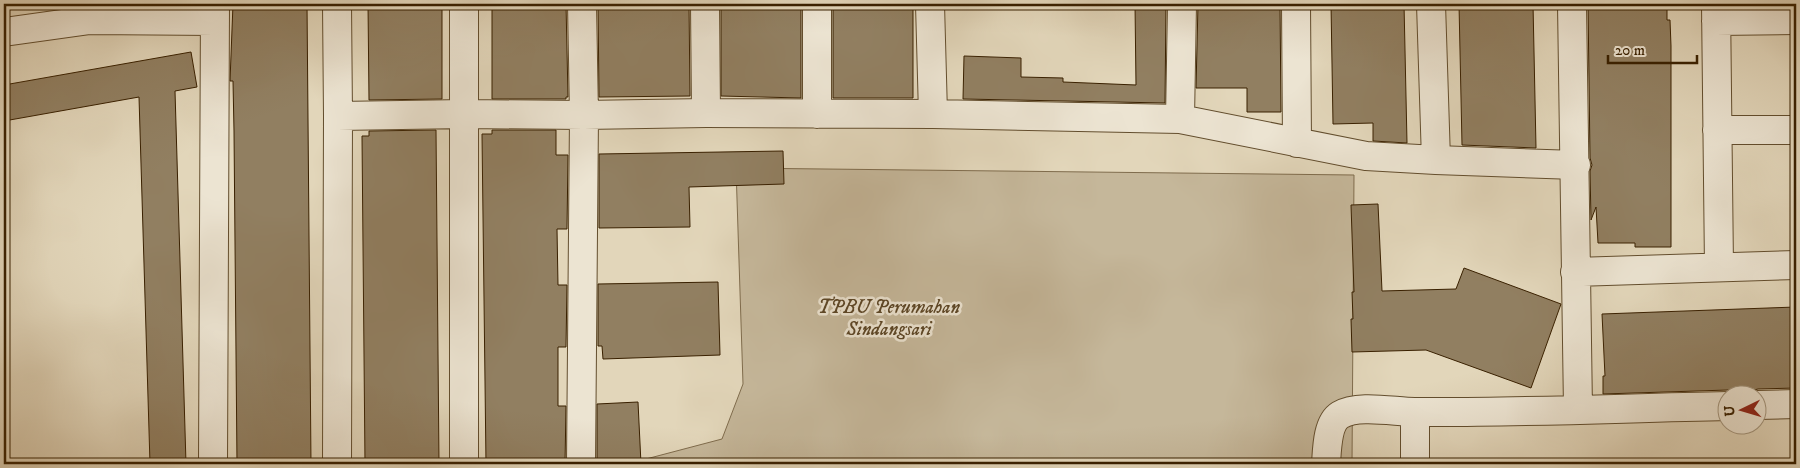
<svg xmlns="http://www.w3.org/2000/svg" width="1800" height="468" font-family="'IM FELL DW Pica',serif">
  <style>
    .green { fill: #c5b79a; stroke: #7f6c4d }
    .building { fill: #917f61; stroke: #392000 }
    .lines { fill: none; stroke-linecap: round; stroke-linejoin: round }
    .minor-casing { stroke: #634e2e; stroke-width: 30 }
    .minor { stroke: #ece4d2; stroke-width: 28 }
    .labels { text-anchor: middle; stroke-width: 5; stroke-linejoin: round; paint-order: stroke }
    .park-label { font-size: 19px; font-style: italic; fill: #5c4626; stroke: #ece4d2 }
  </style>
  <rect width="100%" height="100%" fill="#e2d6ba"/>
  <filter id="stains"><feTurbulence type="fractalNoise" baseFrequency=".004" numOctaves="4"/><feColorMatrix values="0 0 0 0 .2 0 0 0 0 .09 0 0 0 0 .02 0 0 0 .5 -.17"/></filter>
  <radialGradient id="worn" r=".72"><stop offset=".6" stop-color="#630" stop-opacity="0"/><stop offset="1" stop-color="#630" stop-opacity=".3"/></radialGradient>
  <path class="green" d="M736,168L1354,175L1352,464H627L722,439L743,384Z"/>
  <path class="building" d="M233,4H307L311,464H237L234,131L233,81H230Z
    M368,4H442V99L369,100Z
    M492,4H566L568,97H566V99H492Z
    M598,4H689L690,96L599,97Z
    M913,4V98H833V5Z
    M1135,4H1166L1165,103L963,99L964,56L1021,58V77L1063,78V82L1136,85Z
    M1198,4H1280L1281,112H1247V88H1196Z
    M1331,4H1404L1407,143L1373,141V123L1333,124Z
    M1459,4H1533L1536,148L1462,145Z
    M1588,4H1667V20H1670L1671,46V247H1635V243H1598L1596,207L1591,220L1590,171L1592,165L1590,158Z
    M721,5H801V98L721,96Z
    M191,52L197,87L175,91L186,464H150L139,97L4,121V85Z
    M436,130L439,464H365L362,136H369V131Z
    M492,130H556V155H568L567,229H557L558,285H567L566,347H558V406H566L565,464H486L482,134H492Z
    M783,151L784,184L689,187L690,227L599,228V154Z
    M1378,204L1382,291L1456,289L1464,268L1561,304L1531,388L1426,350L1352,352L1351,319H1353L1352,292H1354L1351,205Z
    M718,282L720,355L603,359L602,346H598V284Z
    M1796,307V388L1758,389L1750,391L1746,396H1739L1735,392L1728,390L1603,394V376H1605L1602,314Z
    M638,402L641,464H597V404Z"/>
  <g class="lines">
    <defs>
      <path id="minor" d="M337,4L338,116L337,464
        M464,4V464
        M705,4L706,113
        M817,4V114
        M930,4L933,114
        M1296,4L1297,143
        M1431,4L1436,160
        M1572,4L1578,409
        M1716,4L1719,267
        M1716,21L1796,20
        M4,32L90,20L215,21
        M338,116L465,114L584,115L706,113L933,114L1180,119L1366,156L1436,160L1576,165
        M1180,119L1182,4
        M1717,130H1796
        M1575,272L1796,265
        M1758,405L1796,404
        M1415,412V464
        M213,464L215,4
        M581,464L584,115L582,4
        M1326,464C1327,450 1327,423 1340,415C1358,404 1395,412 1415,412C1519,413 1624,408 1728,406"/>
    </defs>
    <use href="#minor" class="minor-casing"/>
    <use href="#minor" class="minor"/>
  </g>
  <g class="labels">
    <g class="park-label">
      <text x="889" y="313">TPBU Perumahan<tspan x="889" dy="22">Sindangsari</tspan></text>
    </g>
  </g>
  <rect width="1800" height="468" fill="none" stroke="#e2d6ba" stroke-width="20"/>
  <rect x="5" y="5" width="1790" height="458" fill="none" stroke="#392000" stroke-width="2.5"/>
  <rect x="10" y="10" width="1780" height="448" fill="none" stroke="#392000"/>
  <g transform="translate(1742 410) rotate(265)"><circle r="24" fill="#ece4d2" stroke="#a4967e"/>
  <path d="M0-4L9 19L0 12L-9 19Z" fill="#8f2418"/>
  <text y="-8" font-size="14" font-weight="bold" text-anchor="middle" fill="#392000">U</text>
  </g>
  <path d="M1608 55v8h89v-8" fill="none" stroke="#392000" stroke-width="2.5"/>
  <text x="1615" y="55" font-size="15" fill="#392000" stroke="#ece4d2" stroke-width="4" paint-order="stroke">20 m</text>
  <rect width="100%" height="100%" filter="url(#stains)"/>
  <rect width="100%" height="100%" fill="url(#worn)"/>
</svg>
